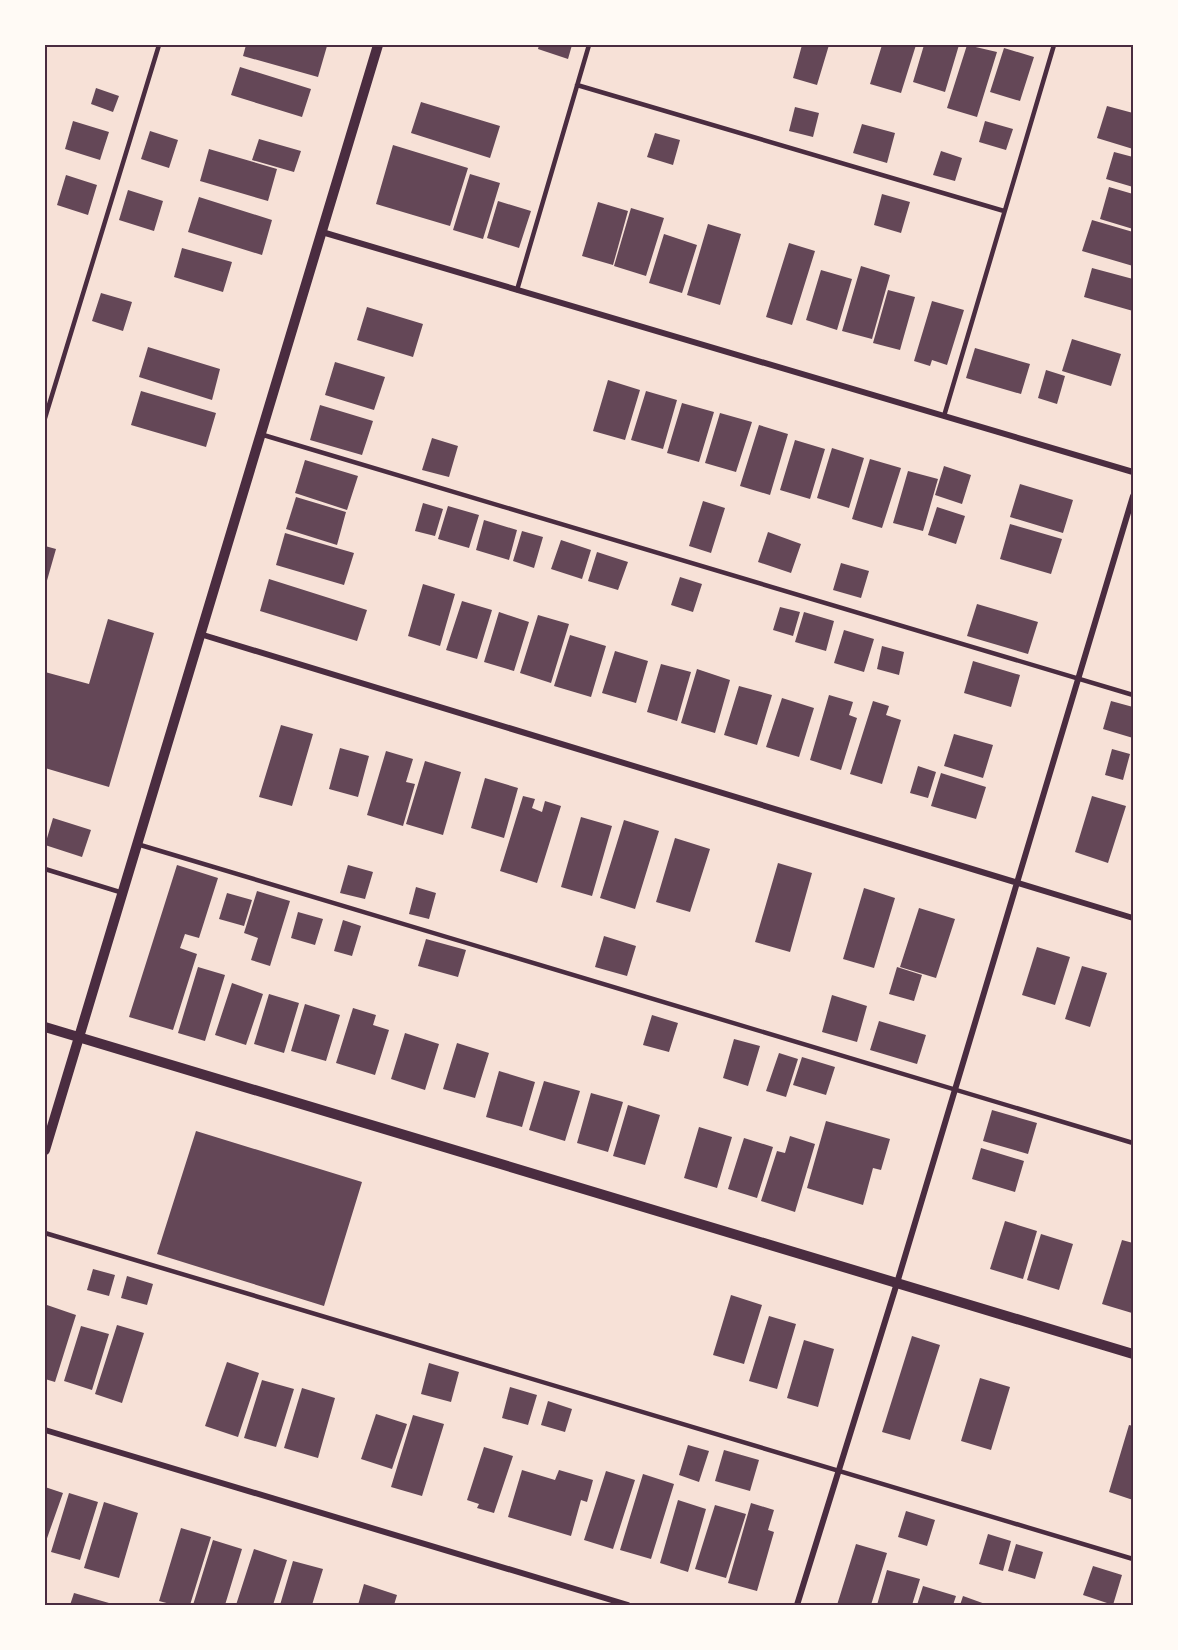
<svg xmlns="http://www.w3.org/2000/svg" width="1178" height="1650" font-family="'Zilla Slab',serif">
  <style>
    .building { fill: #644757 }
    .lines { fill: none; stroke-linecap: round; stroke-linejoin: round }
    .service { stroke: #4a2c40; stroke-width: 4.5 }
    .minor { stroke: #4a2c40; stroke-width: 6 }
    .tertiary { stroke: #4a2c40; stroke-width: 10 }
    .neatline { fill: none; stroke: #4a2c40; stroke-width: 2 }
  </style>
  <rect width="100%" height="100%" fill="#f7e1d7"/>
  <path class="building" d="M246,45H324L327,46L318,77L243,56Z
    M539,45H572L568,59L538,49Z
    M802,45H829L817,85L793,78Z
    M882,45H916L901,93L870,84Z
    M924,45H959L945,92L913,82Z
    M967,45L997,52L977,117L947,108Z
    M1004,48L1034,57L1020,101L990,92Z
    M240,67L311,89L302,117L231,95Z
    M96,88L119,96L113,112L91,104Z
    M421,102L500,126L490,158L411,133Z
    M1107,106L1133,113V149L1097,138Z
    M795,107L819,113L813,137L789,131Z
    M73,121L109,132L100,160L65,149Z
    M985,121L1013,129L1006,150L979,142Z
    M862,124L895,133L887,163L853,153Z
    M150,131L178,140L169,168L141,159Z
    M655,133L680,140L673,165L647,157Z
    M259,139L301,151L294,172L252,160Z
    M393,145L468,168L450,226L376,204Z
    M209,149L277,169L268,201L200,181Z
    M941,151L962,158L955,181L933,175Z
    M1114,152L1133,157V187L1106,179Z
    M470,174L500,183L483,239L453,230Z
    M66,175L97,185L88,215L57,205Z
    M1109,187L1133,194V229L1100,219Z
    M128,190L163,201L154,231L119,220Z
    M882,194L910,202L901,233L874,225Z
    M199,197L272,220L262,255L188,232Z
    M498,201L531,211L519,248L487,238Z
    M598,202L628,211L613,265L582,256Z
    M631,208L664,218L646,276L614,266Z
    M1092,220L1133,232V266L1082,251Z
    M708,224L741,234L720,305L687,295Z
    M664,234L697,245L682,293L649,283Z
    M789,243L815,251L792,325L766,317Z
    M182,248L232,262L223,292L174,277Z
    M861,266L890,275L872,339L842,331Z
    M1092,268L1133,279V311L1084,297Z
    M821,270L852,279L837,330L806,320Z
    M888,290L915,297L900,350L873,343Z
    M101,293L132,302L123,331L92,321Z
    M932,301L964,310L947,365L932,360L930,366L914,361Z
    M367,307L423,324L413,357L357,340Z
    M1072,339L1121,354L1111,386L1062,371Z
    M148,347L220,369L212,400L139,377Z
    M975,348L1030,364L1021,394L966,378Z
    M335,362L385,377L374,410L325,395Z
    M1046,370L1065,376L1057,404L1038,398Z
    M608,380L640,390L625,440L593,431Z
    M141,391L216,413L206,447L131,425Z
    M646,391L677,400L663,449L631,440Z
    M682,403L714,412L699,462L667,453Z
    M320,405L373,421L362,455L310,440Z
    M720,413L752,422L736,472L705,463Z
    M759,425L788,434L770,495L740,486Z
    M432,438L458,446L449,477L422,470Z
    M795,440L825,449L810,499L780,490Z
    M832,448L864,458L849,508L817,498Z
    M870,459L901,468L882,528L852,519Z
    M305,460L358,476L347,510L295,493Z
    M944,466L971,475L962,504L935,495Z
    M908,471L938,479L923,531L893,523Z
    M1020,484L1073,500L1063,533L1010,517Z
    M296,497L346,512L337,545L286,529Z
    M703,501L725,508L711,553L689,546Z
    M423,503L443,509L435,536L415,531Z
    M448,506L479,515L469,548L438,539Z
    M937,507L965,516L956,544L928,535Z
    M484,520L517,530L509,560L476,550Z
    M1010,524L1062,539L1051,574L1000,559Z
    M522,531L543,537L534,568L513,561Z
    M768,532L801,544L791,573L758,562Z
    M285,533L354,553L344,585L276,565Z
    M561,540L591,550L582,579L551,569Z
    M45,546L56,549L46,584H45Z
    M597,552L628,562L618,590L588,581Z
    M841,563L869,571L861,598L833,590Z
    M680,577L702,584L693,612L671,605Z
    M269,579L367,610L357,641L260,611Z
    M423,584L455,594L440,646L408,636Z
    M462,601L492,610L477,659L446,650Z
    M977,604L1038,622L1028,654L967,636Z
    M780,607L800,612L793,636L773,630Z
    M499,612L529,622L514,671L484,662Z
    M804,612L834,621L826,651L795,642Z
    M538,615L569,624L551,683L520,673Z
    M108,619L154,633L109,787L45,768V672L89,684Z
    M844,630L874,639L864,672L834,663Z
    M570,635L606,646L591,697L554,686Z
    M882,646L904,652L899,675L877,669Z
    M615,651L648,661L636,703L602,693Z
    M973,661L1020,675L1011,707L964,693Z
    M661,664L691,672L677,721L647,712Z
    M697,669L730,680L715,733L681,723Z
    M739,686L772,695L757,745L724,735Z
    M829,695L853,702L849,715L857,718L841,770L810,760Z
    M782,698L814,708L799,757L766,747Z
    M873,701L889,706L886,715L901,720L882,784L850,774Z
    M1111,701L1133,707V738L1103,729Z
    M281,725L313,734L292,806L259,797Z
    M954,734L993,745L983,778L944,766Z
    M340,748L369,756L358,797L329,789Z
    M1112,749L1130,754L1123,780L1105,775Z
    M386,751L413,759L406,782L415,784L403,826L367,815Z
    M425,761L461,772L443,835L406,824Z
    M918,766L936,772L928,798L910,793Z
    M941,773L986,787L976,819L931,806Z
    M485,778L518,788L504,838L471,828Z
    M523,796L535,799L532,808L542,812L545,801L561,806L537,883L500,871Z
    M1092,796L1126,806L1108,863L1075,852Z
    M581,817L612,826L592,896L561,887Z
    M53,818L91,830L82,857L45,845Z
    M624,820L659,831L635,909L600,898Z
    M675,838L710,849L690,912L656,902Z
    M778,863L812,873L790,952L755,942Z
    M177,865L218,878L199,938L185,934L180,948L197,954L173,1030L129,1017Z
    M348,865L373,872L365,899L340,893Z
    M416,887L436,893L429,919L409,914Z
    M864,888L895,898L874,968L843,959Z
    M257,891L290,901L270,966L251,960L258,938L244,933Z
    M227,893L252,900L244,926L219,919Z
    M919,908L955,919L936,978L900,967Z
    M298,912L323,919L315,945L291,938Z
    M343,920L361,926L352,956L334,951Z
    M604,936L636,946L627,976L595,967Z
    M426,939L466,950L458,977L418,966Z
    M1037,947L1070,957L1055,1005L1022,995Z
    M1082,966L1107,973L1090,1027L1065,1019Z
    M198,967L225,975L205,1041L178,1033Z
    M897,967L922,975L914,1001L889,994Z
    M232,983L263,994L246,1045L215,1035Z
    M269,994L299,1003L284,1053L254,1044Z
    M832,995L867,1006L857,1042L822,1032Z
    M305,1004L340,1015L326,1061L291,1051Z
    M353,1008L376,1015L373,1025L389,1030L375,1075L336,1063Z
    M652,1015L678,1023L669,1052L643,1045Z
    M879,1021L926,1035L917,1064L870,1050Z
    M405,1033L439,1044L425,1090L391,1079Z
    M734,1039L760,1046L748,1086L723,1078Z
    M457,1043L489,1053L475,1098L443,1089Z
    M779,1053L798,1059L786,1097L766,1091Z
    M802,1057L835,1067L826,1095L793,1085Z
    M499,1071L535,1082L522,1127L486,1117Z
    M544,1081L580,1091L565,1141L529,1130Z
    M591,1093L623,1102L608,1152L577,1143Z
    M628,1105L660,1115L645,1165L613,1156Z
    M992,1110L1037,1123L1028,1154L983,1141Z
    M826,1121L890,1139L881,1170L873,1168L863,1205L807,1188Z
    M699,1127L732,1137L717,1188L684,1178Z
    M196,1131L362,1182L324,1306L157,1254Z
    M790,1136L815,1144L795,1212L761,1201L777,1151L785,1153Z
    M744,1138L773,1147L757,1198L728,1189Z
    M981,1148L1024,1161L1015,1192L972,1179Z
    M1005,1221L1037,1231L1023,1279L990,1269Z
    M1041,1234L1073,1244L1059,1290L1027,1280Z
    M1122,1240L1133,1243L1132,1313L1102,1304Z
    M93,1269L115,1275L109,1296L87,1290Z
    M127,1276L153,1284L147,1305L121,1298Z
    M731,1295L762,1305L744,1364L713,1355Z
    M47,1305L76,1315L55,1382L45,1379V1313Z
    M769,1316L796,1324L777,1389L749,1381Z
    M117,1325L144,1333L122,1403L95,1394Z
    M81,1326L109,1334L92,1390L64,1381Z
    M912,1336L940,1345L910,1440L882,1432Z
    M804,1340L834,1349L818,1407L787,1398Z
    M227,1362L259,1373L238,1437L205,1426Z
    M429,1363L459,1372L451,1402L421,1394Z
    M980,1378L1010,1387L991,1450L961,1441Z
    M262,1380L294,1389L276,1447L244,1438Z
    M510,1387L537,1395L528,1425L502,1418Z
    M302,1388L335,1398L318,1458L284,1448Z
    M548,1401L572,1409L565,1432L541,1425Z
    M376,1414L407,1424L392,1469L361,1459Z
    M413,1415L444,1424L422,1496L391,1487Z
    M1129,1425L1133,1426V1500L1109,1492Z
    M688,1445L709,1451L699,1482L679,1475Z
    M484,1447L513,1456L494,1513L477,1508L479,1504L467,1500Z
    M724,1450L759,1460L750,1491L715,1481Z
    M522,1470L555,1480L559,1470L593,1480L587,1502L581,1500L571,1536L508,1517Z
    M606,1471L635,1480L613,1549L584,1540Z
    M643,1474L674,1484L651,1559L620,1550Z
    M45,1487L63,1493L45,1544Z
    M69,1493L98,1502L80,1560L51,1552Z
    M678,1500L706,1509L688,1572L660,1563Z
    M104,1502L138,1513L119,1578L84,1568Z
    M751,1503L774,1510L768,1530L774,1532L757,1591L728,1583Z
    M715,1505L746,1514L726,1578L695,1569Z
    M906,1511L935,1520L927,1546L898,1537Z
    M181,1528L211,1537L190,1605H174L159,1601Z
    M988,1534L1011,1541L1003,1571L979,1564Z
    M213,1540L242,1549L225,1605H193Z
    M856,1544L887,1553L871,1605H837Z
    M1016,1544L1043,1552L1035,1579L1008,1571Z
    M254,1549L287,1560L273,1605H236Z
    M293,1561L323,1569L312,1605H280Z
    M1093,1566L1122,1575L1113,1605L1083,1595Z
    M887,1570L920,1579L912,1605H877Z
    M364,1584L397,1595L394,1605H358Z
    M923,1586L956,1596L953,1605H917Z
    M74,1593L109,1603L108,1605H70Z
    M963,1596L988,1605H960Z"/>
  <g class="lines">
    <path class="service" d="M577,85L1004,211
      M517,290L589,45
      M944,416L1054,45
      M45,418L159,45
      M260,434L1133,695
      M137,844L1133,1143
      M45,869L123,893
      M45,1233L1133,1559"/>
    <path class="minor" d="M322,232L1133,472
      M200,634L1133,918
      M45,1430L628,1605
      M797,1605L897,1283L1133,496"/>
    <path class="tertiary" d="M45,1027L1133,1354
      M45,1150L378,45"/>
  </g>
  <rect width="1178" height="1650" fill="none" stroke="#fffaf5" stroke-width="93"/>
  <rect x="46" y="46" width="1086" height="1558" class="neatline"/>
</svg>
